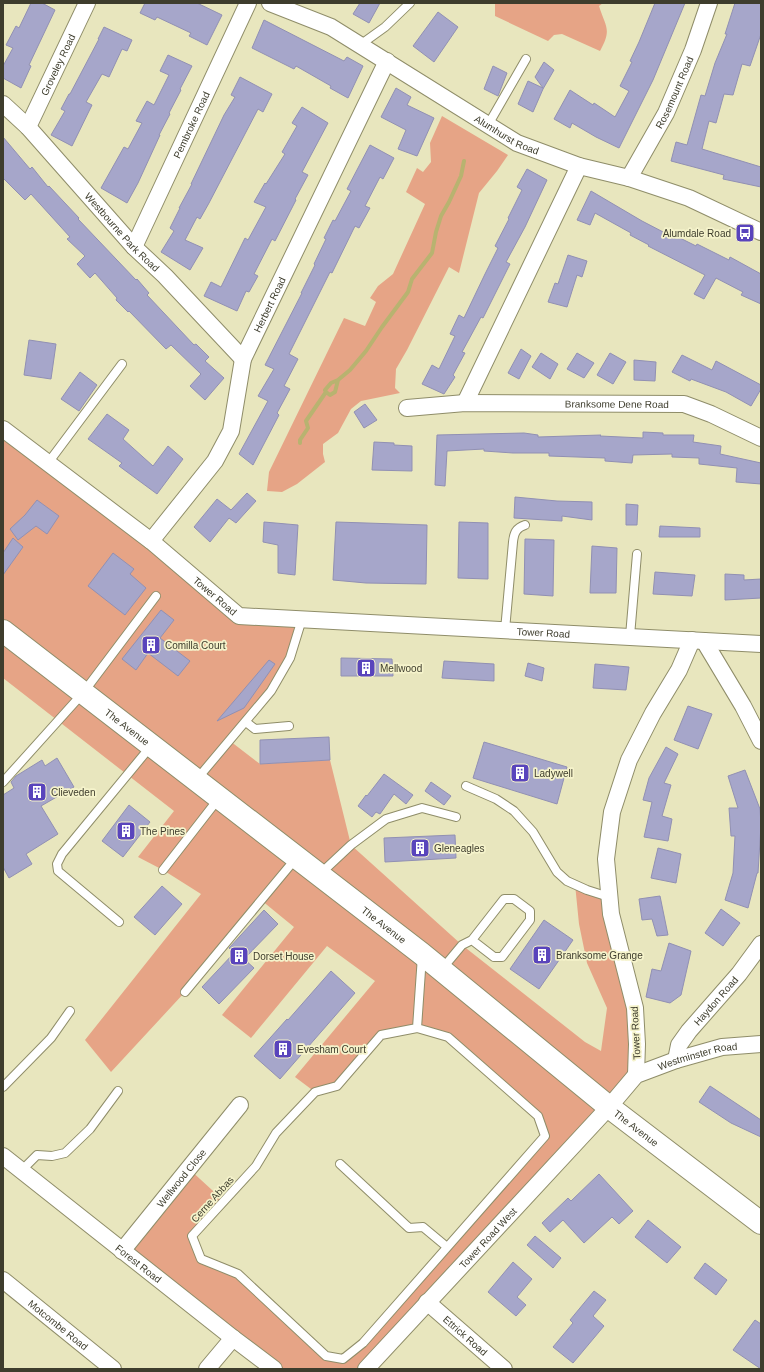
<svg xmlns="http://www.w3.org/2000/svg" width="764" height="1372" font-family="Helvetica,sans-serif">
  <style>
    .forest { fill: #e6a486 }
    .lines { fill: none; stroke-linecap: round; stroke-linejoin: round }
    .stream { stroke: #b8b370; stroke-width: 4 }
    .building { fill: #a6a6ca; stroke: #9190b3 }
    .lane-casing { stroke: #8f8d69; stroke-width: 10 }
    .street-casing { stroke: #8f8d69; stroke-width: 18 }
    .secondary-casing { stroke: #8f8d69; stroke-width: 24 }
    .lane { stroke: #fff; stroke-width: 8 }
    .street { stroke: #fff; stroke-width: 16 }
    .secondary { stroke: #fff; stroke-width: 22 }
    .labels { text-anchor: middle; stroke-width: 3.5; stroke-linejoin: round; paint-order: stroke }
    .street-label { font-size: 10px; fill: #3e3d2d; stroke: #f5f3cb }
    .poi-label { font-size: 10px; fill: #3e3d2d; stroke: #f5f3cb; text-anchor: start }
  </style>
  <rect width="100%" height="100%" fill="#e8e6be"/>
  <path class="forest" d="M495,3H603L599,6C606,28 612,29 600,51L562,34L554,35L548,41L495,16Z
    M442,116L508,155L497,171L479,193L459,273L449,267L407,350L396,369L395,388L400,393L361,401L351,409L338,433L323,444V454L325,462L297,484L282,492L267,491L269,472L344,318L365,326L376,302L370,298L378,286L393,274L425,204L406,192L417,168L423,172L431,162L430,143Z
    M3,429L239,616L302,619L290,658L230,741L260,764L330,760L351,845L462,945L585,1042L601,1051L607,1008L587,963L579,924L575,884L609,897L625,969L636,1075L366,1369H274L122,1251L188,1168L224,1201L192,1236L201,1259L238,1274L326,1356L343,1359L545,1136L538,1116L448,1037L417,1028L381,1035L337,1086L315,1092L295,1077L375,981L327,946L251,1038L222,1015L294,927L261,900L185,992L111,1072L85,1040L201,894L163,870L138,857L174,811L3,678Z"/>
  <g class="lines">
    <path class="stream" d="M326,392L330,395L335,392L338,380
      M300,443V440L308,428L306,421L326,392L325,390L331,383L338,380L350,370L366,351L382,327L408,292L412,279L432,253L436,232L441,216L449,202L461,176L464,161"/>
  </g>
  <path class="building" d="M31,3H42L55,10L29,65L31,66L21,88L3,78V66L13,48L6,45L16,26L19,28Z
    M145,3H197L222,15L207,45L189,36L191,33L157,17L155,20L140,13Z
    M360,3H380L369,23L353,14Z
    M655,3H685L653,80L619,148L596,137L572,123L570,128L554,119L570,90L593,105L594,103L615,117L629,91L620,86L632,62L630,61L639,42Z
    M735,3H761V34L750,66L742,64L733,95L724,94L716,123L709,121L702,149L761,167V187L723,179L724,175L671,161L676,142L687,145L701,95L705,96L715,63L727,34H725Z
    M438,12L458,27L434,62L413,46Z
    M264,20L344,61L347,57L363,66L348,98L330,88L331,86L296,66L294,69L252,48Z
    M104,27L132,40L127,51L122,49L109,77L102,74L86,102L92,105L72,146L51,135L65,111L61,109L69,94H70L99,39H98Z
    M168,55L192,66L180,89L181,90L169,113L170,114L159,135H160L138,183L127,203L101,188L124,147L128,149L142,123L136,121L147,101L154,105L169,75L160,71Z
    M544,62L554,70L543,89L533,112L518,104L528,81L543,88L535,77Z
    M493,66L507,73L498,96L484,89Z
    M240,77L272,94L263,112L258,109L209,203L200,219L197,217L185,240L203,248L190,270L161,252L174,231L170,228L180,208H179L192,184H191L224,115L235,97L231,95Z
    M396,88L411,97L407,105L434,118L417,156L398,149L406,130L381,117Z
    M302,107L328,123L302,172L308,175L295,199L296,200L275,241L272,239L254,274L258,276L249,292L246,291L237,311L204,296L211,282L221,287L245,238L248,240L266,207L254,202L265,183L266,184L285,154L282,152L297,126L292,123Z
    M3,137L30,169L32,167L48,187L49,186L79,218L78,219L136,280L137,279L149,293L147,295L194,345L196,344L209,357L205,361L224,378L205,400L190,386L201,374L171,345L166,349L129,311L128,312L116,300L117,298L95,273L90,278L77,264L85,256L67,239L70,237L31,194L25,200L3,178Z
    M370,145L394,158L383,179L380,177L365,206L370,208L359,228L355,226L332,273L330,272L289,354L298,359L284,386L290,389L277,413L279,415L253,465L239,454L268,401L258,396L274,369L265,365L302,293H301L315,265L314,264L326,239L324,238L333,220L335,221L351,191L347,189Z
    M527,169L547,180L525,227L506,262L510,264L483,318L481,317L462,352L465,353L453,375L455,377L444,394L422,384L432,365L439,369L455,336L450,334L459,315L464,318L485,274L498,248L495,246L509,219L508,218L522,190L517,187Z
    M591,191L642,221L667,234L668,232L696,246L697,244L729,260L730,257L761,274V304L741,295L743,292L716,278L704,299L694,294L705,275L648,246L649,245L630,235L631,233L595,213L590,225L577,220Z
    M568,255L587,261L582,277L577,275L567,307L548,302L555,283L558,284Z
    M29,340L56,344L51,379L24,375Z
    M521,349L531,356L519,379L508,373Z
    M541,353L558,364L550,379L532,367Z
    M577,353L594,363L584,378L567,369Z
    M610,353L626,362L613,384L597,375Z
    M682,355L712,370L716,361L761,385V389L751,406L726,392L691,379L690,381L672,372Z
    M634,360L656,362L655,381L634,380Z
    M80,372L97,385L79,411L61,399Z
    M365,404L377,420L364,428L354,412Z
    M107,414L129,430L123,439L153,466L168,446L183,459L157,494L119,466L122,463L88,439Z
    M643,432L663,433V435H694L693,442L721,446L720,454L761,463V484L736,482L737,468L699,464V458L672,457V454L633,455L632,463L605,461V458L549,456V453H513L484,451V449L447,451L445,486L435,485L437,435L524,433L538,435V437L601,435L600,436L643,438Z
    M374,442L394,443V445L412,446V471L372,470Z
    M247,493L256,501L236,523L229,518L210,542L194,527L217,499L231,510Z
    M515,497L557,501L592,502V520L562,516V521L514,518Z
    M37,500L59,516L47,534L36,526L18,540L10,529L25,515Z
    M626,504L638,505L637,525H626Z
    M264,522L298,525L295,575L278,573V545L263,542Z
    M336,522L427,525L426,584L366,583L333,580Z
    M459,522L488,523V579L458,578Z
    M660,526L700,528V537H659Z
    M13,538L23,547L3,575V553Z
    M525,539L554,540L553,596L524,594Z
    M592,546L617,548L616,593H590Z
    M113,553L134,569L130,574L146,588L125,615L88,586Z
    M655,572L695,575L692,596L653,594Z
    M725,574L744,575V580L761,579V598L725,600Z
    M161,610L174,620L160,638L190,661L178,676L148,653L136,670L122,659Z
    M341,658L392,659L393,676H341Z
    M269,660L275,664L244,708L217,721Z
    M444,661L494,664V681L442,678Z
    M528,663L544,668L542,681L525,676Z
    M595,664L629,667L626,690L593,688Z
    M688,706L712,714L698,749L674,740Z
    M329,737L330,760L260,764V740Z
    M484,742L567,767L557,804L473,778Z
    M666,747L678,754L664,783L671,785L662,816L672,819L668,841L644,837L652,802L643,800L649,778Z
    M57,758L74,787L41,806L58,834L26,854L32,864L9,878L3,867V795L14,788L11,782L16,776L42,760L45,766Z
    M745,770L760,809L761,825L758,873H757L748,908L725,900L733,873L735,836H731L729,808H738L728,776Z
    M384,774L413,795L406,804L394,794L380,814L376,812L372,817L358,806L366,795L367,796Z
    M431,782L451,796L444,805L425,791Z
    M129,805L150,822L123,857L102,841Z
    M455,835L456,858L385,862L384,838Z
    M658,848L681,854L676,883L651,878Z
    M162,886L182,904L155,935L134,917Z
    M660,896L668,935L657,936L652,919L642,920L639,899Z
    M721,909L740,923L723,946L705,933Z
    M264,910L278,924L244,959L254,968L219,1004L202,987L234,953L229,948Z
    M544,920L573,940L539,989L510,969Z
    M669,943L691,951L681,995L670,1003L646,997L652,969L661,971Z
    M331,971L355,993L280,1079L254,1056L287,1019L288,1020Z
    M710,1086L761,1120V1137L731,1123L699,1102Z
    M599,1174L633,1211L619,1224L612,1217L584,1243L563,1220L550,1232L542,1223L568,1198L571,1201Z
    M648,1220L681,1247L667,1263L635,1237Z
    M535,1236L561,1258L553,1268L527,1245Z
    M513,1262L532,1279L517,1297L526,1305L516,1316L488,1292Z
    M705,1263L727,1280L716,1295L694,1278Z
    M594,1291L606,1300L593,1316L604,1326L573,1363L553,1347L573,1323L570,1320Z
    M755,1320L761,1324V1369L733,1350Z"/>
  <g class="lines">
    <defs>
      <path id="lane" d="M360,45L385,27L410,3
        M488,125L526,59
        M48,463L122,364
        M505,630L513,542C514,533 516,528 525,525
        M630,636L637,554
        M246,722L255,729L289,726
        M197,779L271,691L290,658L302,619
        M3,782L83,693L156,596
        M466,786L496,799L514,811L533,832L557,872L567,881L587,890L609,897
        M163,870L219,798
        M320,874L351,845L386,819L422,808L456,817
        M119,922L58,871L57,864L62,854L151,746
        M442,969L462,945L472,940L504,899H514L530,911V920L502,957H494L472,940
        M185,992L297,857
        M417,1028L448,1037L538,1116L545,1136L363,1343L343,1359L326,1356L238,1274L201,1259L192,1236L256,1166L276,1133L315,1092L337,1086L381,1035Z
        M417,1028L422,956
        M3,1087L51,1038L70,1011
        M340,1164L409,1228L423,1227L447,1247
        M21,1171L37,1155L52,1156L65,1153L90,1129L118,1091"/>
      <g id="street">
        <path id="s1" d="M270,3L331,27L517,143L579,166L629,178L689,198L761,232"/>
        <path id="s2" d="M3,104L28,127L134,247L165,276L243,359"/>
        <path id="s3" d="M28,127L87,3"/>
        <path id="s4" d="M629,178L666,113L693,50L709,3"/>
        <path id="s5" d="M134,247L248,3"/>
        <path d="M465,403L579,166"/>
        <path id="s6" d="M407,408L465,403L684,404L711,414L761,438"/>
        <path id="s7" d="M3,429L151,541L239,616L761,644"/>
        <path id="s8" d="M151,541L215,461L231,431L243,359L387,61"/>
        <path d="M704,641L743,706L761,741"/>
        <path id="s9" d="M676,1060L679,1045L689,1031L739,974L761,944"/>
        <path d="M636,1075L637,1044L635,1008L611,914L606,859L612,812L629,760L653,713L679,670L692,640"/>
        <path id="s10" d="M3,1156L233,1338L274,1369"/>
        <path id="s11" d="M122,1251L240,1105"/>
        <path id="s12" d="M3,1280L113,1369"/>
        <path id="s13" d="M427,1302L504,1369"/>
        <path d="M207,1369L233,1338"/>
        <path id="s14" d="M366,1369L609,1107L636,1075L676,1060L722,1047L761,1044"/>
      </g>
      <g id="secondary">
        <path id="s15" d="M3,631L422,954L609,1107L761,1223"/>
      </g>
    </defs>
    <use href="#lane" class="lane-casing"/>
    <use href="#street" class="street-casing"/>
    <use href="#secondary" class="secondary-casing"/>
    <use href="#lane" class="lane"/>
    <use href="#street" class="street"/>
    <use href="#secondary" class="secondary"/>
  </g>
  <defs>
    <symbol id="bus-square" viewBox="-11 -11 22 22"><rect x="-9" y="-9" width="18" height="18" rx="4" fill="#5944bc" stroke="#f5f3cb"/><path d="M-5-6H5V4H4V6H2V4H-2V6H-4V4H-5ZM-3.5-4V0h7V-4ZM-3.5 1.2v1.5H-2V1.2ZM2 1.2v1.5H3.5V1.2Z" fill="#fff"/></symbol>
    <symbol id="building-square" viewBox="-11 -11 22 22"><rect x="-9" y="-9" width="18" height="18" rx="4" fill="#5944bc" stroke="#f5f3cb"/><path d="M-4-6H4V6H1V3H-1V6H-4ZM-2.5-4.3h1.7v1.8h-1.7ZM.8-4.3h1.7v1.8H.8ZM-2.5-1h1.7V.8h-1.7ZM.8-1h1.7V.8H.8Z" fill="#fff"/></symbol>
  </defs>
  <g fill-rule="evenodd">
    <use href="#bus-square" x="734" y="222" width="22" height="22"/>
    <use href="#building-square" x="140" y="634" width="22" height="22"/>
    <use href="#building-square" x="355" y="657" width="22" height="22"/>
    <use href="#building-square" x="509" y="762" width="22" height="22"/>
    <use href="#building-square" x="26" y="781" width="22" height="22"/>
    <use href="#building-square" x="115" y="820" width="22" height="22"/>
    <use href="#building-square" x="409" y="837" width="22" height="22"/>
    <use href="#building-square" x="531" y="944" width="22" height="22"/>
    <use href="#building-square" x="228" y="945" width="22" height="22"/>
    <use href="#building-square" x="272" y="1038" width="22" height="22"/>
  </g>
  <g class="labels">
    <g class="street-label">
      <text dy="4" stroke="none"><textPath href="#s3" startOffset="69">Groveley Road</textPath></text>
      <text dy="4" stroke="none"><textPath href="#s4" startOffset="97">Rosemount Road</textPath></text>
      <text dy="4" stroke="none"><textPath href="#s5" startOffset="135">Pembroke Road</textPath></text>
      <text dy="4" stroke="none"><textPath href="#s1" startOffset="272">Alumhurst Road</textPath></text>
      <text dy="4" stroke="none"><textPath href="#s2" startOffset="175">Westbourne Park Road</textPath></text>
      <text dy="4" stroke="none"><textPath href="#s8" startOffset="270">Herbert Road</textPath></text>
      <text dy="4" stroke="none"><textPath href="#s6" startOffset="210">Branksome Dene Road</textPath></text>
      <text dy="4" stroke="none"><textPath href="#s7" startOffset="270">Tower Road</textPath></text>
      <text dy="4" stroke="none"><textPath href="#s7" startOffset="606">Tower Road</textPath></text>
      <text dy="4" stroke="none"><textPath href="#s15" startOffset="157">The Avenue</textPath></text>
      <text dy="4" stroke="none"><textPath href="#s15" startOffset="481">The Avenue</textPath></text>
      <text dy="4" stroke="none"><textPath href="#s9" startOffset="73">Haydon Road</textPath></text>
      <text transform="translate(635 1033) rotate(-93)" y="4">Tower Road</text>
      <text dy="4" stroke="none"><textPath href="#s14" startOffset="464">Westminster Road</textPath></text>
      <text dy="4" stroke="none"><textPath href="#s15" startOffset="805">The Avenue</textPath></text>
      <text dy="4" stroke="none"><textPath href="#s11" startOffset="94">Wellwood Close</textPath></text>
      <text transform="translate(212 1199) rotate(-48)" y="4">Cerne Abbas</text>
      <text dy="4" stroke="none"><textPath href="#s14" startOffset="179">Tower Road West</textPath></text>
      <text dy="4" stroke="none"><textPath href="#s10" startOffset="173">Forest Road</textPath></text>
      <text dy="4" stroke="none"><textPath href="#s12" startOffset="71">Motcombe Road</textPath></text>
      <text dy="4" stroke="none"><textPath href="#s13" startOffset="51">Ettrick Road</textPath></text>
    </g>
    <g class="poi-label">
      <text x="731" y="237" text-anchor="end">Alumdale Road</text>
      <text x="165" y="649">Comilla Court</text>
      <text x="380" y="672">Mellwood</text>
      <text x="534" y="777">Ladywell</text>
      <text x="51" y="796">Clieveden</text>
      <text x="140" y="835">The Pines</text>
      <text x="434" y="852">Gleneagles</text>
      <text x="556" y="959">Branksome Grange</text>
      <text x="253" y="960">Dorset House</text>
      <text x="297" y="1053">Evesham Court</text>
    </g>
  </g>
  <rect width="764" height="1372" fill="none" stroke="#3e3d2d" stroke-width="8"/>
</svg>
